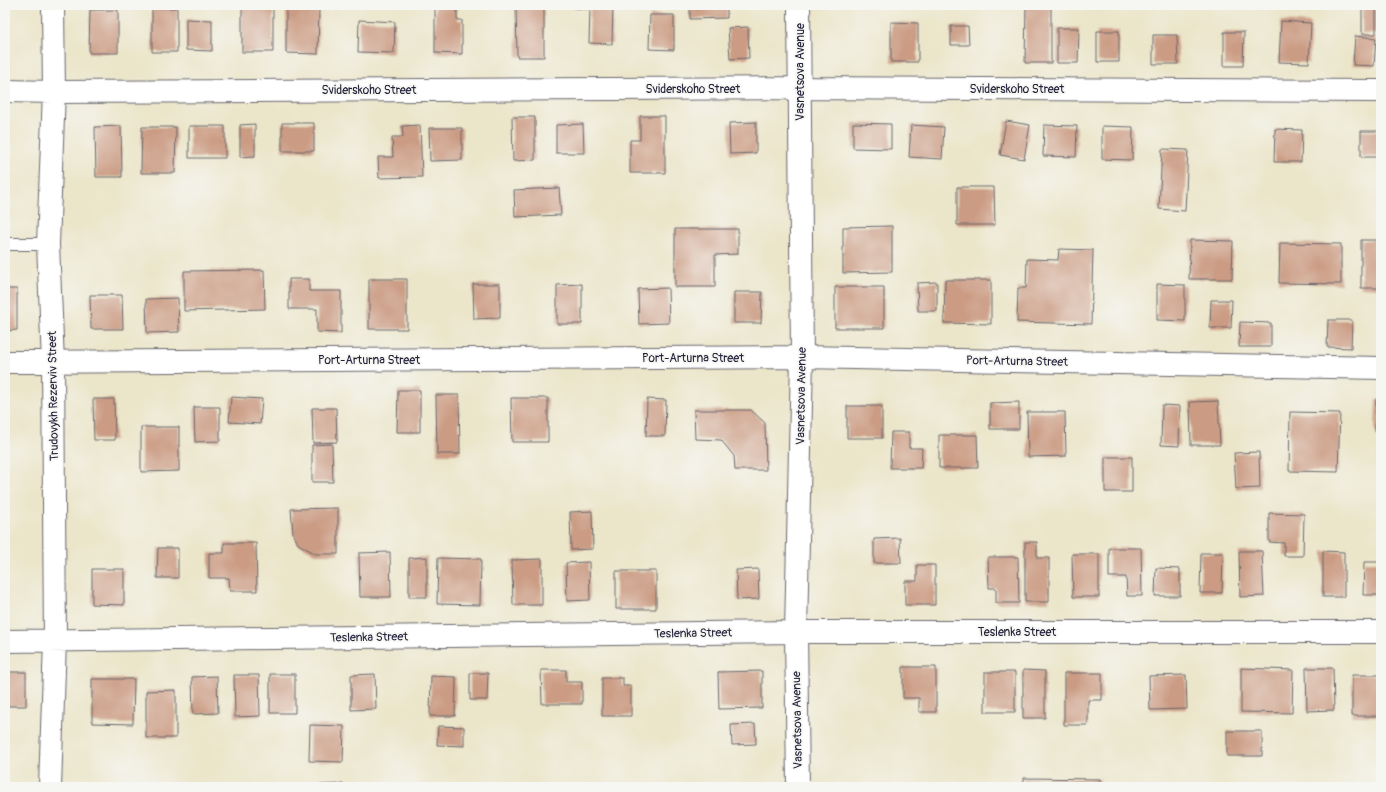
<svg xmlns="http://www.w3.org/2000/svg" width="1386" height="792" font-family="Pangolin,sans-serif">
  <style>
    .building { fill: #cb9b83 }
    .lines { fill: none; stroke-linecap: round; stroke-linejoin: round }
    .service-casing { stroke: #68666d; stroke-width: 14 }
    .minor-casing { stroke: #68666d; stroke-width: 24 }
    .service { stroke: #fff; stroke-width: 12 }
    .minor { stroke: #fff; stroke-width: 22 }
    .labels { text-anchor: middle; stroke-width: 3.5; stroke-linejoin: round; paint-order: stroke }
    .street-label { font-size: 12px; fill: #22223b; stroke: #f6f6f2 }
  </style>
  <rect width="100%" height="100%" fill="#f6f6f2"/>
  <filter id="ink" filterUnits="userSpaceOnUse"><feTurbulence type="fractalNoise" baseFrequency=".025" numOctaves="2"/><feDisplacementMap in="SourceGraphic" scale="8" xChannelSelector="R" yChannelSelector="G"/><feConvolveMatrix kernelMatrix="1 2 1 2 8 2 1 2 1" color-interpolation-filters="sRGB"/></filter>
  <filter id="wash" filterUnits="userSpaceOnUse"><feTurbulence type="fractalNoise" baseFrequency=".012" numOctaves="4" result="noise"/><feDisplacementMap in="SourceGraphic" scale="16" xChannelSelector="R" yChannelSelector="G"/><feGaussianBlur stdDeviation="0.9" result="paint"/><feColorMatrix in="noise" values="0 0 0 0 0 0 0 0 0 0 0 0 0 0 0 0 0 1.4 0 .05"/><feComposite in="paint" operator="in"/></filter>
  <g filter="url(#wash)">
    <rect width="100%" height="100%" fill="#ebe5c9"/>
    <g id="blocks">
      <path class="building" d="M242,5H273V52H242Z
        M435,5H457V20H462V54L435,53Z
        M573,5H613L612,44L589,43L590,9L573,8Z
        M690,5H727V18L690,19Z
        M1026,5H1051V63H1025Z
        M1362,5H1376V34H1362Z
        M516,6H544V57H517Z
        M152,8H177V52H152Z
        M286,8L319,9L318,54L286,53Z
        M90,10H118V53H89Z
        M650,15H674V50L649,49Z
        M186,19L212,20V51L186,50Z
        M359,20L395,22L394,53L358,52Z
        M1281,21L1311,23L1309,63L1279,62Z
        M891,22L918,23V62H891Z
        M951,26H968L969,45H951Z
        M748,27L749,58L730,59L728,28Z
        M1057,28H1079L1078,63H1057Z
        M1097,31H1119V62H1097Z
        M1224,32H1244L1243,66H1224Z
        M1153,35H1177L1178,64H1153Z
        M1355,36L1376,38L1374,66L1353,65Z
        M640,116H665V173H630V140H640Z
        M512,117H535V160L513,161Z
        M1006,121L1030,125L1024,159L1000,155Z
        M756,122V153L730,154L729,123Z
        M282,123H314V151H282Z
        M853,123L891,124V149L853,148Z
        M255,124V156L240,157V125Z
        M583,124L584,153H556V125Z
        M420,125L422,177L379,178L378,157H393L392,137H403L402,126Z
        M911,125L944,127L942,159L909,157Z
        M1044,125L1077,126L1076,157L1043,156Z
        M121,126L122,177H96L95,127Z
        M189,126H225V158H189Z
        M1102,126L1133,127L1132,160L1102,159Z
        M142,127H176L175,173H141Z
        M429,128H462V160L430,161Z
        M1275,129L1302,130L1301,162H1274Z
        M1361,131H1381V157H1361Z
        M1162,149L1188,150L1185,211L1159,209Z
        M957,187H994L995,225H957Z
        M559,188L561,215L515,217L514,190Z
        M892,226V272L843,273V227Z
        M675,229H738V254L715,255V287H675Z
        M1190,240L1233,241L1232,279H1189Z
        M1361,240H1381V288H1361Z
        M1280,243L1341,244V284L1279,283Z
        M1059,249L1093,250L1091,324L1017,322L1018,288H1026L1027,259L1058,260Z
        M264,270L265,309L184,311V271Z
        M289,279H309V291H341V333L317,332V309H289Z
        M369,279H407V329H369Z
        M945,280H991V324L944,323Z
        M937,282V311H918L917,283Z
        M473,284H500V318L474,319Z
        M582,284V324H557V285Z
        M1157,284L1185,285V321L1157,320Z
        M835,287H884V328H835Z
        M668,288L669,323L639,324L638,289Z
        M5,289H17V330L5,331Z
        M734,292H762L761,323H734Z
        M90,295H122L123,329H91Z
        M178,298L179,332L147,333L146,299Z
        M1211,300H1232L1231,328H1210Z
        M1328,320H1352L1351,348L1327,347Z
        M1240,322L1271,323V347H1239Z
        M398,390H420V432H397Z
        M436,395H459L460,454H437Z
        M231,397L262,399L260,424L229,422Z
        M511,398H548V442H512Z
        M93,399H114L115,440H94Z
        M647,399L666,400L665,436H646Z
        M1376,399H1381V432H1375Z
        M1218,401L1220,445H1191L1190,402Z
        M1019,402V429H990V403Z
        M1162,405L1180,406L1179,446L1161,445Z
        M847,406H882V438H847Z
        M194,407H220V441L195,442Z
        M312,408H336L337,442L313,443Z
        M694,410H751L765,423L766,470H735L734,456L721,440L695,439Z
        M1027,412H1065L1066,456L1028,457Z
        M1290,412L1340,413L1338,472L1289,471Z
        M141,427H179V471L141,472Z
        M891,432H909V448H922L921,468H890Z
        M939,435H977L978,468H939Z
        M332,444L333,482H312V445Z
        M1259,452L1260,488L1236,489L1234,453Z
        M1105,457H1132V492H1105Z
        M338,508V554H316L298,544L293,533L291,509Z
        M592,511L593,549L571,550L570,512Z
        M1269,513L1304,514L1303,556H1284V543L1269,542Z
        M900,538L901,563H874V539Z
        M1025,542H1037V558H1049V602H1025Z
        M224,543H256L257,591H230L229,578H209V553H224Z
        M158,548H178V578H157Z
        M1109,548H1141L1142,596H1127L1126,577H1109Z
        M1239,551H1262L1264,596L1240,597Z
        M1323,551L1344,552V597H1323Z
        M390,552L391,597H360L359,553Z
        M1201,553H1223L1222,593H1200Z
        M1072,554H1099V597H1073Z
        M427,557V597H409V558Z
        M988,557H1018L1019,603H996V588H989Z
        M438,558L481,559L480,605L437,604Z
        M542,559V605H513L512,560Z
        M589,562L590,600L567,601L566,563Z
        M1364,562H1381V595H1363Z
        M917,565H935V605H905V581H917Z
        M1156,568L1180,569V596H1155Z
        M92,569H124V605L92,604Z
        M758,569L759,599L737,600L736,570Z
        M616,571H656V609H616Z
        M903,667H936V712H919V698H903Z
        M1241,668L1293,670L1292,713L1241,712Z
        M1306,668H1333L1334,710L1307,711Z
        M541,670H566V682H582V704H542Z
        M1023,670L1045,671V718H1023Z
        M762,671V708L719,709L718,672Z
        M5,672H26V706H5Z
        M985,672H1015V712H985Z
        M470,673H488L487,700H470Z
        M1064,673H1102V700H1088V725H1064Z
        M270,674H295V713H270Z
        M375,674L376,709L351,710V675Z
        M234,675H259L260,716L235,717Z
        M1186,675L1187,709L1150,710L1149,676Z
        M1352,675H1381V716H1352Z
        M217,676L218,713L193,714L192,677Z
        M431,676L456,677L455,716H430Z
        M602,678H623V686H631V716H602Z
        M92,679H134L133,724L92,723Z
        M176,690V738H146V691Z
        M755,724L756,744L732,745L731,725Z
        M310,725L344,726L343,762L309,761Z
        M438,726L464,727V746L437,745Z
        M1227,731H1262V756H1227Z
        M1024,778L1100,779V787H1024Z
        M343,784V787H311V785Z"/>
    </g>
  </g>
  <g filter="url(#ink)">
    <use href="#blocks" fill-opacity="0" stroke="#68666d" stroke-width="1"/>
    <g class="lines">
      <defs>
        <path id="service" d="M5,244H48"/>
        <path id="minor" d="M5,91L54,92L800,88L1381,91
          M5,362L802,357L1381,368
          M5,641L796,632H1381
          M50,787L55,641L53,362L48,244L54,92L53,5
          M798,787L796,632L802,357L799,5"/>
      </defs>
      <use href="#service" class="service-casing"/>
      <use href="#minor" class="minor-casing"/>
      <use href="#service" class="service"/>
      <use href="#minor" class="minor"/>
    </g>
  </g>
  <g class="labels">
    <g class="street-label">
      <text transform="translate(800 72) rotate(-90)" y="4">Vasnetsova Avenue</text>
      <text x="693" y="93">Sviderskoho Street</text>
      <text x="1017" y="93">Sviderskoho Street</text>
      <text x="369" y="94">Sviderskoho Street</text>
      <text x="693" y="362">Port-Arturna Street</text>
      <text x="369" y="364">Port-Arturna Street</text>
      <text transform="translate(1017 361) rotate(1)" y="4">Port-Arturna Street</text>
      <text transform="translate(53 396) rotate(-91)" y="4">Trudovykh Rezerviv Street</text>
      <text transform="translate(801 396) rotate(-89)" y="4">Vasnetsova Avenue</text>
      <text x="1017" y="636">Teslenka Street</text>
      <text transform="translate(693 633) rotate(-1)" y="4">Teslenka Street</text>
      <text transform="translate(369 637) rotate(-1)" y="4">Teslenka Street</text>
      <text transform="translate(797 720) rotate(-91)" y="4">Vasnetsova Avenue</text>
    </g>
  </g>
  <rect width="1386" height="792" fill="none" stroke="#f6f6f2" stroke-width="20"/>
</svg>
